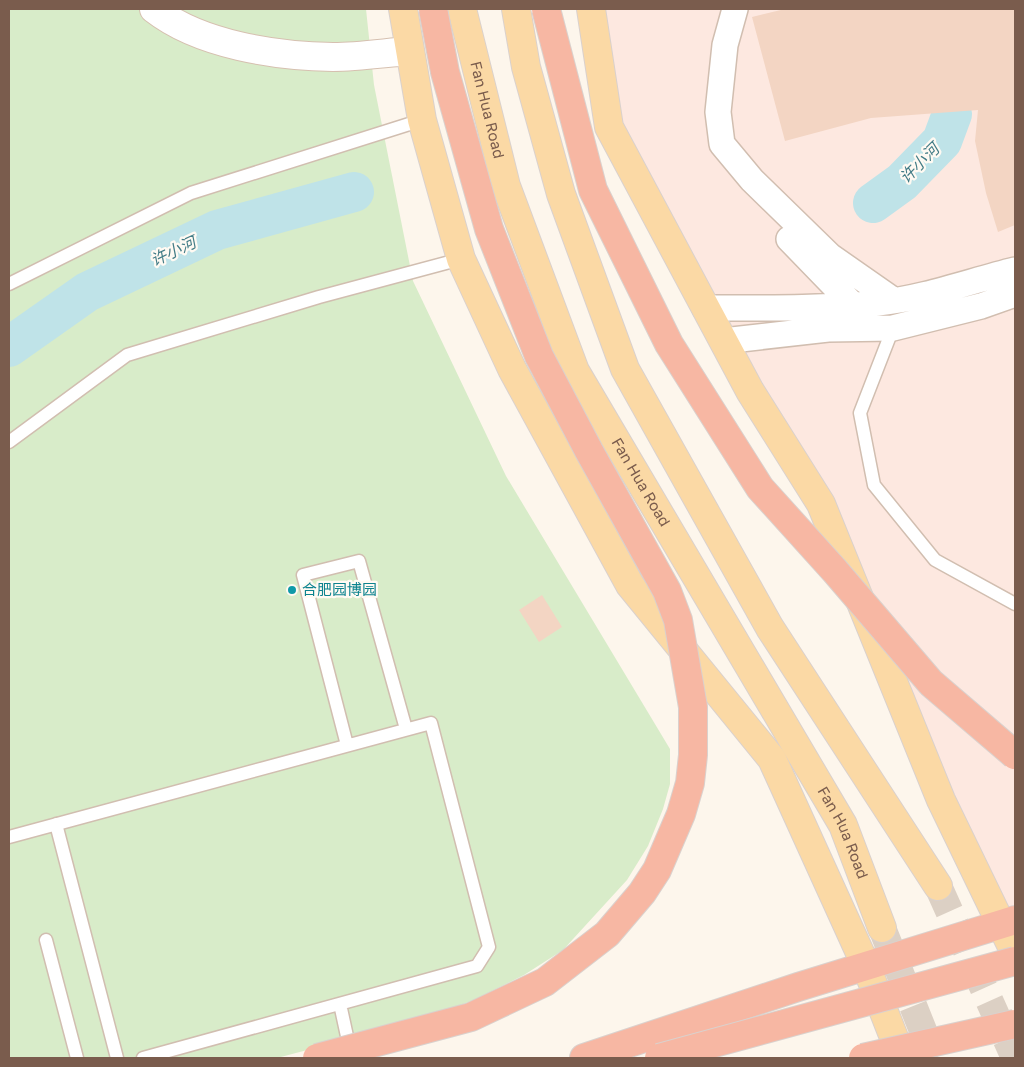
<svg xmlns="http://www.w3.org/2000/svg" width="1024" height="1067" font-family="'Golos Text','Noto Sans SC',sans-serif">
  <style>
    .commercial { fill: #fde8e0 }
    .green { fill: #d8ecc9 }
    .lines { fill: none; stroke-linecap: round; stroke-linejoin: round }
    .river { stroke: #bfe3e8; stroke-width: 40 }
    .building { fill: #f3d5c3 }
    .primary-tunnel { stroke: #dcd0c4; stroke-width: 28; stroke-dasharray: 28 14; stroke-linecap: butt }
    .lane-casing { stroke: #d1beb0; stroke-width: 15 }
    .street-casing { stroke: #d1beb0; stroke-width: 28 }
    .secondary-casing { stroke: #d6c0b0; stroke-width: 30 }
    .primary-casing { stroke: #dad1cd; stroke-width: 30 }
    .highway-casing { stroke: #dad1cd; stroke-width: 30 }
    .lane { stroke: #fff; stroke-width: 12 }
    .street { stroke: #fff; stroke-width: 25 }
    .secondary { stroke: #fff; stroke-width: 28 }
    .primary { stroke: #fbd9a5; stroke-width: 28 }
    .highway { stroke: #f7b7a3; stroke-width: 28 }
    .highway-bridge-casing { stroke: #dad1cd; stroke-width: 30; stroke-linecap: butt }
    .highway-bridge { stroke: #f7b7a3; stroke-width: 28 }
    .culture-dot { fill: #0f9aa8; stroke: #fffaf3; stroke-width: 2 }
    .labels { text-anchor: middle; stroke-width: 4.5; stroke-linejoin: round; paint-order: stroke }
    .street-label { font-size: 15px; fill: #7a5c4d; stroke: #fffaf3 }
    .culture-label { font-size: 15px; fill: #0d838f; stroke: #fffaf3; text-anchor: start }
    .water-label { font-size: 16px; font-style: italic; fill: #437c86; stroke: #fffaf3 }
  </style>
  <rect width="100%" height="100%" fill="#fdf6ec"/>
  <path class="commercial" d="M591,9H1015V920L1000,924L821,504L609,127Z"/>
  <path class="green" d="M9,9H366L374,85L413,281L506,476L670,749V784L663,809L648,846L627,880L563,950L524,975L474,1000L417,1021L277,1058H9Z"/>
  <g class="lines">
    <path class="river" d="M873,203L902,182L942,141L952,114
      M9,347L87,292L217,230L354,192"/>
  </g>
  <path class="building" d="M785,9H1015V225L998,232L986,193L975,141L978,110L871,118L785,141L752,17Z
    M542,595L562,627L539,642L519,610Z"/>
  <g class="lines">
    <path class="primary-tunnel" d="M938,886L1015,1058
      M882,928L934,1058"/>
    <defs>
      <path id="lane" d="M9,284L191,193L422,120
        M893,328L860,413L874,485L935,560L1015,604
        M9,442L127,355L319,297L461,259
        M347,745L303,575L359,561L406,729
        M56,824L117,1058
        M9,837L431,723L489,947L477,966L143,1058
        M46,940L77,1058
        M340,1004L350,1050"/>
      <path id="street" d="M735,9L725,45L718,112L722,144L752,180L830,256L893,300
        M789,239L852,304
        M705,308C763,308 821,309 878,303C925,298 970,281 1015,270
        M723,341L828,329L893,328L981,306L1015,294"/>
      <path id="secondary" d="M154,9C200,45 276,56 333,57C358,57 384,53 409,51"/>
      <g id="primary">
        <path d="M403,9L422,120L461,259L512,369L630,585L772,759L866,966L902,1058"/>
        <path id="s1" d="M462,9L506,186L575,371L843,825L882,928"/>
        <path d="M516,9L526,67L561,194L625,369L770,628L938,886"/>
        <path d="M591,9L609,127L750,391L821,504L941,800L1015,953"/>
      </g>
      <path id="highway" d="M584,1058L798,987L1015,920"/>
    </defs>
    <use href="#lane" class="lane-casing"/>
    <use href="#street" class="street-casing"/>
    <use href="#secondary" class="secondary-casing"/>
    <use href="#primary" class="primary-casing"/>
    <use href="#highway" class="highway-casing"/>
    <use href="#lane" class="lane"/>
    <use href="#street" class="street"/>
    <use href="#secondary" class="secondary"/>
    <use href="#primary" class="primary"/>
    <use href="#highway" class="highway"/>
    <defs>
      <path id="highway-bridge" d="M546,9L593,190L669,344L760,488L835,571L931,683L1015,755
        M317,1058L471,1017L545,982L607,934L642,893L657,870L681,814L690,783L693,755V707L678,620L667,591L589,451L539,356L489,229L445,72L433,9
        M659,1058L1015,961
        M863,1058L1015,1024"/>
    </defs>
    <use href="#highway-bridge" class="highway-bridge-casing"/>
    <use href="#highway-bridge" class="highway-bridge"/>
  </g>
  <circle class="culture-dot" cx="292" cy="590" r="5"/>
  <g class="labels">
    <g class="street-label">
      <text dy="5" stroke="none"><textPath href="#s1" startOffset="104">Fan Hua Road</textPath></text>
      <text dy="5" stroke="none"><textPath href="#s1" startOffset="509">Fan Hua Road</textPath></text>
      <text dy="5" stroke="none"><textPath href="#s1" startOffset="914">Fan Hua Road</textPath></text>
    </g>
    <g class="culture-label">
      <text x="302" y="595">合肥园博园</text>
    </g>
    <g class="water-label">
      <text transform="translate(919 163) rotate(-45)" y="6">许小河</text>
      <text transform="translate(173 251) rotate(-25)" y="6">许小河</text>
    </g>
  </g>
  <rect width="1024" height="1067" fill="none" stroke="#7a5c4d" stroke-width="20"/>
</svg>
